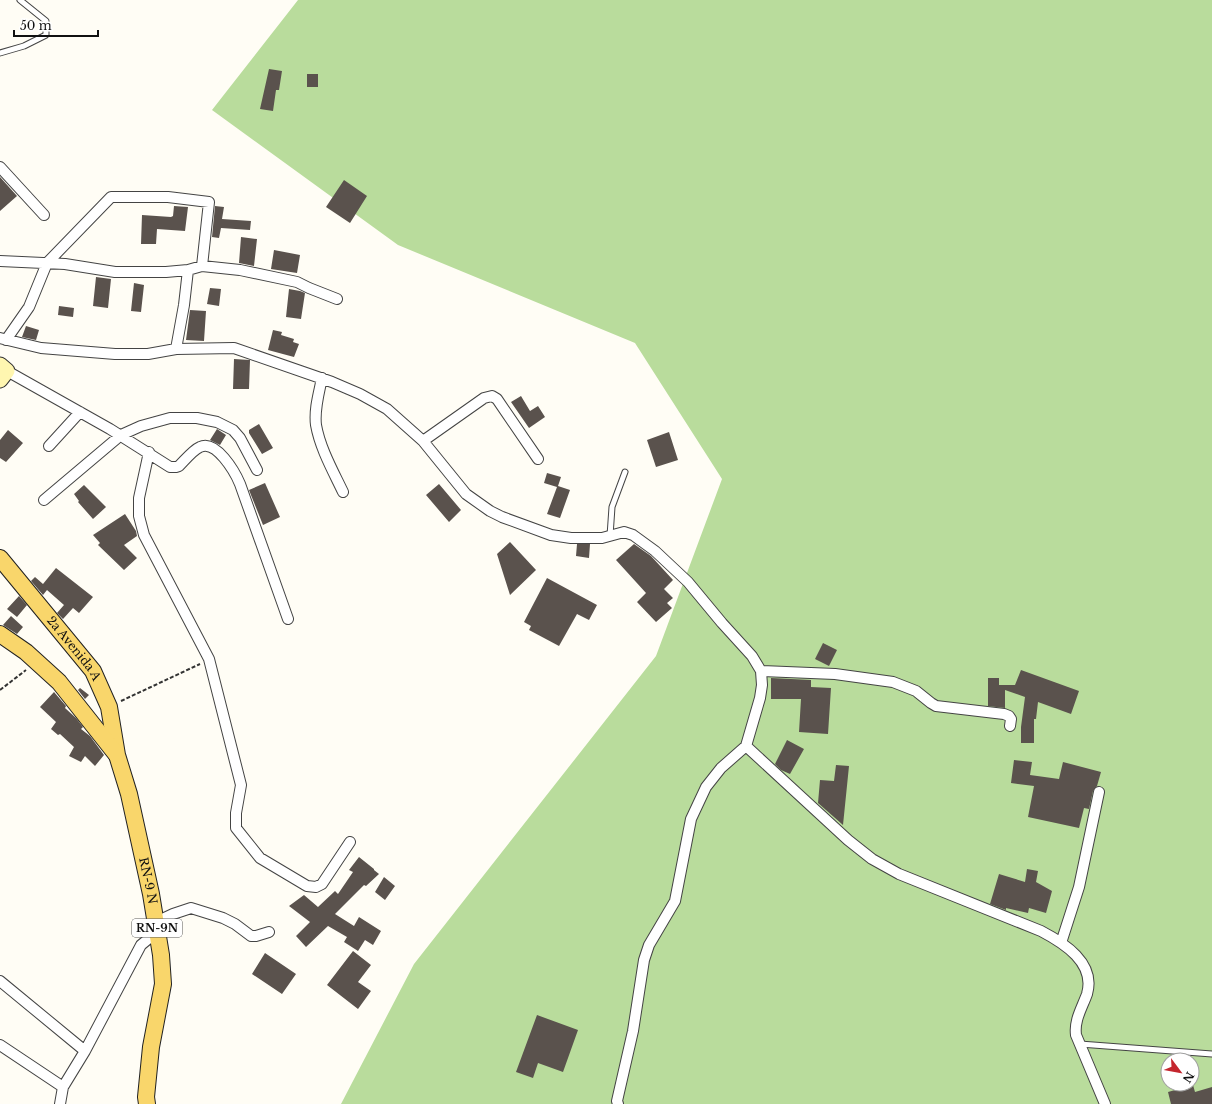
<svg xmlns="http://www.w3.org/2000/svg" width="1212" height="1104" font-family="'Libre Baskerville',serif">
  <style>
    .forest { fill: #b9dc9c; fill-rule: evenodd }
    .building { fill: #5a524d }
    .lines { fill: none; stroke-linecap: round; stroke-linejoin: round }
    .lane-casing { stroke: #444; stroke-width: 7 }
    .street-casing { stroke: #444; stroke-width: 12 }
    .secondary-casing { stroke: #333; stroke-width: 17 }
    .primary-casing { stroke: #222; stroke-width: 18 }
    .path { stroke: #333; stroke-width: 2; stroke-dasharray: 4 2; stroke-linecap: butt }
    .lane { stroke: #fff; stroke-width: 5 }
    .street { stroke: #fff; stroke-width: 10 }
    .secondary { stroke: #fff6b0; stroke-width: 15 }
    .primary { stroke: #f9d66b; stroke-width: 16 }
    .labels { text-anchor: middle; stroke-width: 4; stroke-linejoin: round; paint-order: stroke }
    .shield { fill: #fff; stroke: #585858; stroke-width: 1 }
    .shield-label { font-size: 11px; font-weight: bold; fill: #111 }
    .street-label { font-size: 12px; fill: #111; stroke: #fff }
  </style>
  <rect width="100%" height="100%" fill="#fffdf5"/>
  <path class="forest" d="M298,0H1212V1104H341L414,964L656,656L722,479L635,343L398,245L212,110ZM1168,1060H1192V1084H1168Z"/>
  <path class="building" d="M269,69L282,71L279,90H276L273,111L260,109Z
    M307,74H318V87H307Z
    M0,177L17,196L0,211Z
    M344,180L367,196L350,223L326,207Z
    M174,206L188,207L185,231L157,229L156,244H141L142,215L171,217L173,216Z
    M215,206L224,207L222,219L251,221L250,230L221,228L219,238L212,237Z
    M241,237L257,239L254,266L239,263Z
    M274,250L300,255L297,273L271,269Z
    M96,277L111,279L108,308L93,306Z
    M134,283L144,285L141,312L131,311Z
    M210,288L221,289L219,306L207,304Z
    M289,289L300,291L305,293L301,319L286,317Z
    M59,306L74,308L73,317L58,315Z
    M190,310L206,311L204,341L186,340Z
    M26,326L39,330L36,340L22,337Z
    M273,330L282,332L281,335L294,339L293,342L299,344L294,357L268,350Z
    M234,359L250,360L249,389H233Z
    M521,396L530,411L538,406L545,417L529,428L511,402Z
    M259,424L273,448L262,454L249,433V430Z
    M217,429L226,435L220,445L210,440Z
    M8,430L23,443L6,462L0,458V440Z
    M669,432L678,460L656,467L647,440Z
    M547,473L561,477L558,486L570,490L560,518L547,514L557,487L544,483Z
    M265,483L280,517L263,525L249,490Z
    M439,484L461,510L449,522L426,495Z
    M84,485L106,507L93,519L78,502L79,501L74,494Z
    M125,514L136,531L137,536L124,545L137,558L124,570L98,545L100,543L93,535Z
    M510,542L536,570L510,595L497,554Z
    M577,544H590L589,558L576,556Z
    M634,544L651,556L673,580L664,589L673,598L667,603L672,608L656,622L637,602L646,593L616,560Z
    M56,568L93,597L79,613L73,608L63,619L57,613L64,605L47,590L43,595L31,581L35,577L43,584Z
    M547,578L597,605L589,620L577,614L559,646L529,630L531,626L524,622Z
    M19,596L27,605L17,617L7,609Z
    M11,616L23,627L17,634L3,625Z
    M823,643L837,650L829,666L815,659Z
    M1021,670L1079,691L1071,714L1038,702L1036,719H1034V743H1021V727L1025,697L1005,690V708L988,706V678H999V685H1015Z
    M771,678L811,680V687L831,688L828,734L799,732L801,699H771Z
    M80,688L89,695L85,699L78,690Z
    M54,692L66,706L65,708L76,718L83,727L81,729L90,736L104,755L95,766L85,756L81,762L69,756L74,747L60,734L58,735L51,729L56,722L40,707Z
    M787,740L804,749L790,774L781,770L775,764Z
    M1014,760L1032,762L1030,775L1059,779L1063,762L1101,772L1097,786L1093,791L1089,809L1084,808L1079,828L1028,817L1034,786L1011,783Z
    M836,765L849,766L843,825L818,803L820,780L834,781Z
    M359,857L374,869V870L379,874L366,886L364,885L335,914L354,926L359,917L381,931L373,945L365,940L358,951L344,942L347,937L328,926L306,947L296,936L310,922L289,906L304,895L318,907L335,891L338,894L353,872L349,870Z
    M1027,869L1038,871L1036,882L1052,891L1046,913L1029,908L1028,913L1006,908V910L990,904L999,874L1025,882Z
    M384,877L395,886L385,900L375,892Z
    M353,951L371,965L358,982L371,991L358,1009L327,985Z
    M265,953L296,974L282,994L252,974Z
    M537,1015L578,1030L563,1072L538,1063L533,1078L516,1072Z
    M1193,1085L1195,1092L1212,1087V1104H1171L1168,1092Z"/>
  <g class="lines">
    <defs>
      <path id="lane" d="M0,53L24,46L46,35V21L20,0
        M610,536L612,507L625,472
        M1080,1044L1212,1054"/>
      <path id="street" d="M0,167L44,215
        M0,261L65,264L115,272H166L188,270L202,266L240,270L297,282L309,288L337,299
        M0,338L41,348L115,354H148L176,349L234,348L332,382L360,394L387,409L423,441L466,494L490,511L502,517L551,535L571,538H602L624,532L633,535L655,551L688,582L722,623L752,656L761,671L762,685L760,698L746,746L721,768L706,787L691,819L675,901L649,945L644,960L633,1031L617,1101L618,1104
        M6,340L29,307L47,263L111,197H168L209,202L202,266
        M176,349L184,305L188,270
        M7,371L110,429L170,467H176L179,466C185,460 193,450 200,447C216,439 235,472 240,484L288,619
        M322,378C319,393 314,409 316,425C320,448 333,471 343,492
        M423,441L484,398L492,396L497,399L538,459
        M49,446L80,412
        M149,452L139,498V516L144,535L209,659L241,785L236,813V828L260,858L307,886L316,887L322,884L350,842
        M44,500L121,435L141,426L170,418H197L217,422L233,430L240,438L257,470
        M761,671L835,674L893,682L916,691L931,703L936,706L1004,714L1009,716L1011,719L1010,726
        M746,746L848,840L872,859L899,874L1041,931C1064,943 1096,963 1087,994C1082,1008 1074,1020 1076,1035L1105,1104
        M156,922L173,914L191,908L223,918L235,924L251,936H256L269,932
        M1061,943L1079,887L1099,792
        M0,981L85,1051
        M0,1045L63,1087
        M60,1104L63,1087L85,1051L141,945L158,931"/>
      <path id="secondary" d="M0,365L7,371L0,380"/>
      <g id="primary">
        <path id="s1" d="M0,558L93,671L109,707L117,755L129,794L151,894L161,955L163,984L151,1047L146,1097L147,1104"/>
        <path d="M0,634L26,652L59,682L116,754"/>
      </g>
    </defs>
    <use href="#lane" class="lane-casing"/>
    <use href="#street" class="street-casing"/>
    <use href="#secondary" class="secondary-casing"/>
    <use href="#primary" class="primary-casing"/>
    <path class="path" d="M0,690L26,670
      M121,701L200,664"/>
    <use href="#lane" class="lane"/>
    <use href="#street" class="street"/>
    <use href="#secondary" class="secondary"/>
    <use href="#primary" class="primary"/>
  </g>
  <g class="labels">
    <rect class="shield" x="132" y="919" width="50" height="18" rx="3"/>
    <g class="shield-label">
      <text x="157" y="932">RN-9N</text>
    </g>
    <g class="street-label">
      <text dy="4" stroke="none"><textPath href="#s1" startOffset="117">2a Avenida A</textPath></text>
      <text dy="4" stroke="none"><textPath href="#s1" startOffset="364">RN-9 N</textPath></text>
    </g>
  </g>
  <g transform="translate(1180 1072) rotate(122)"><circle r="19" fill="#ffffff" stroke="#a0a0a0"/>
  <path d="M0-3L7 15L0 10L-7 15Z" fill="#c4262e"/>
  <text y="-6" font-size="11" font-weight="bold" text-anchor="middle" fill="#111111">N</text>
  </g>
  <path d="M14 30v6h84v-6" fill="none" stroke="#111111" stroke-width="2"/>
  <text x="20" y="30" font-size="12" fill="#111111" stroke="#ffffff" stroke-width="3" paint-order="stroke">50 m</text>
</svg>
